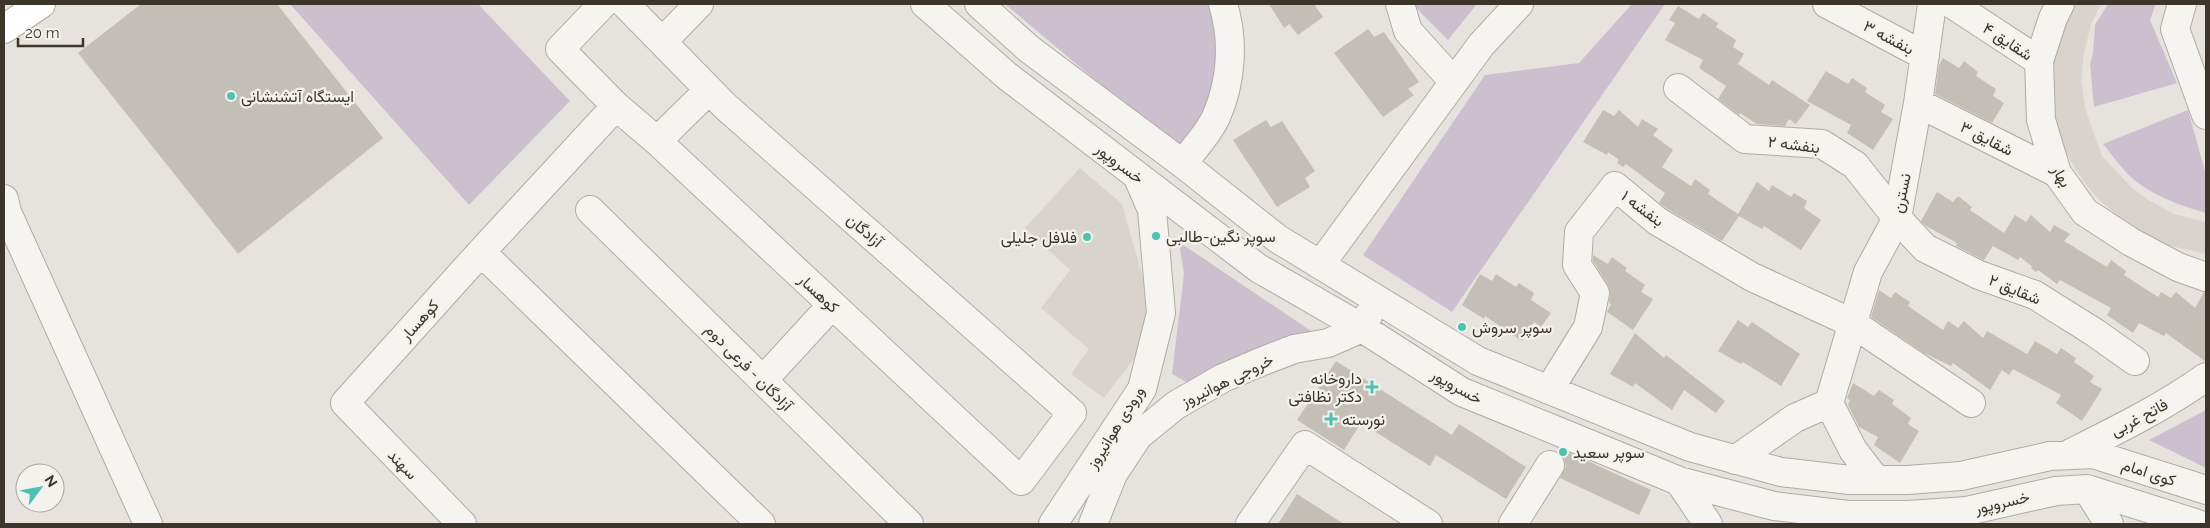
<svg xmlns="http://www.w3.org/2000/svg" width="2210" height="528" font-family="Raleway,Vazirmatn,sans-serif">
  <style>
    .built { fill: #d8d3cd }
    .green { fill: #ccc0cf }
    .building { fill: #c3beb6 }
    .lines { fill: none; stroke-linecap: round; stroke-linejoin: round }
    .minor-casing { stroke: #b0aba4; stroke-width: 30 }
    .major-casing { stroke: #b1aa9f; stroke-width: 30 }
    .minor { stroke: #f5f4f0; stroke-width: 28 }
    .major { stroke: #fff; stroke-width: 28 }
    .poi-dot { fill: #4ec1b3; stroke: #f4f2ed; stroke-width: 2 }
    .labels { text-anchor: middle; stroke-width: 4.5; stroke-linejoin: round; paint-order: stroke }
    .street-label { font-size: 16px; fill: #3c3529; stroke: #f4f2ed }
    .poi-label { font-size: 16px; fill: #3c3529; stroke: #f4f2ed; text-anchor: start }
  </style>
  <rect width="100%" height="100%" fill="#e6e3de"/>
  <path class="built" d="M2067,4H2101L2091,24L2084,53L2081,81L2086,111L2102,156L2131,187L2148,200L2174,214L2206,222V254L2167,245L2147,236L2117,215L2099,200L2084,182L2067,155L2054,118L2051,61Z
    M1080,168L1122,204L1143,278L1147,323L1133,360L1104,398L1071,374L1089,349L1041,308L1070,270L1025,228Z"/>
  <path class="green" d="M290,4H478L570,101L469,205Z
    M1005,4H1211L1226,48L1216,89L1182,153Z
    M1412,4H1477L1448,40Z
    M1632,4H1665L1452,312L1363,255L1485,75L1579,63Z
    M2108,4H2156L2150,20L2177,83L2094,107L2090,64L2093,53L2095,25Z
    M2188,110L2206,175V213C2185,207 2159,198 2141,185C2125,175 2115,158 2103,144Z
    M1179,242L1311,331L1283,342L1190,384L1172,374L1184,274Z
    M2206,410V468L2149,440Z"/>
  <path class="building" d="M141,4H277L383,138L238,254L78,53Z
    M1269,4H1314L1323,17L1298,35L1289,24L1284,28Z
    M1678,6L1699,19L1703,13L1718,23L1716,27L1736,40L1733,47L1744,54L1738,64L1769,85L1772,80L1810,105L1796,124L1789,119L1785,126L1757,124L1740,113L1739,115L1718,99L1726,86L1699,68L1703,60L1665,40L1675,23L1669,20Z
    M1368,29L1374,37L1384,32L1419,82L1408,89L1414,95L1383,117L1334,53Z
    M1943,58L1959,68L1964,61L1978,72L1976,76L1996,89L1993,96L2004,103L1992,123L1935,94L1939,65Z
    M1826,71L1848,84L1852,78L1867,88L1865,92L1885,105L1881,112L1893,119L1873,150L1847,133L1851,125L1807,101Z
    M1603,110L1614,116L1619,110L1638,127L1642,119L1658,129L1653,135L1673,150L1662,167L1691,186L1695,179L1710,190L1708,194L1738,214L1757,182L1769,191L1772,185L1791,197L1794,193L1807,201L1804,208L1821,220L1801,250L1764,226L1762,229L1739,216L1722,241L1666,208L1659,203L1665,193L1626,164L1623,167L1617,163L1619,160L1608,152L1607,155L1583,142Z
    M1266,120L1271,127L1282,121L1315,171L1305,178L1310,187L1277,207L1233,140Z
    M1937,192L1953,202L1958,196L1972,207L1970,210L2004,233L2015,215L2026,222L2031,215L2050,232L2054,225L2070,234L2064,241L2107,267L2111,260L2126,271L2124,275L2158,297L2161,292L2171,298L2176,292L2195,308L2204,292H2206V362L2166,333L2164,336L2139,323L2133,333L2107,315L2111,308L2060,280L2057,284L2038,270L2036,272L2031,268L2032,266L2020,257L2018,260L1993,246L1984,260L1956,246L1957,243L1926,226L1921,221Z
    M1593,255L1608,264L1612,257L1627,268L1625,271L1645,285L1641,292L1653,299L1633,330L1607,312L1611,304L1609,303L1610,295L1608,285L1593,261Z
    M1480,274L1492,281L1496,274L1516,287L1519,283L1534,293L1531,300L1551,313L1541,327L1534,322L1522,341L1485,316L1484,319L1462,305Z
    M1879,290L1891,298L1895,292L1910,302L1908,306L1943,330L1948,321L1958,328L1964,321L1983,338L1987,331L2027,354L2035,341L2057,354L2061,348L2076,358L2074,362L2094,376L2090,382L2102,389L2082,421L2056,403L2061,395L2013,369L2009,375L2002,370L1990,390L1953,363L1951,366L1924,353L1871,317Z
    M1738,320L1748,327L1752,322L1800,354L1781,386L1743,362L1741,364L1718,351Z
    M1635,333L1664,358L1666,355L1725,401L1716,413L1684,390L1672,410L1635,383L1633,387L1610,374Z
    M1336,361L1452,435L1459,424L1526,467L1506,499L1436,455L1430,466L1361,423L1344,450L1297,420Z
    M1853,383L1874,396L1879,390L1894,400L1892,404L1911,418L1908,424L1919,431L1900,463L1874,445L1878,437L1859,427L1848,405L1850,400L1847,398Z
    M1568,452L1651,490L1639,515L1560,478L1566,466L1564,460Z
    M1297,494L1344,524H1278Z"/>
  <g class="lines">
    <defs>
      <path id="minor" d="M603,4L560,49L616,106L657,141L1021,481L1072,413L725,106L625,4
        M925,4L1007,76L1258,268L1362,328L1462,392L1567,435L1679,481L1774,506L1848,515H1908L1967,511L2056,491L2087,489L2198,524
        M979,4L1029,49L1183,164L1278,239L1478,361L1690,447L1781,472L1850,480H1907L1961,476L2050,456L2093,454L2206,490
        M1400,4L1408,31L1454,82
        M1827,4L1925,56
        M1952,4L2039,61
        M2060,4L2053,18L2039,61L2041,120L2057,173L2085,212L2131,242L2178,267L2206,277
        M2182,4L2175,29L2206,115
        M663,41L699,4
        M1678,88L1745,139L1822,144L1855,165L1897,218L1925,248L1979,275L2035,295L2094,332L2135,361
        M1918,103L2057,173
        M657,141L709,90
        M1183,164C1193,149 1209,133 1216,117C1232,81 1234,40 1223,4
        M4,199L7,212L148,524
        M590,210L909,524
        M481,252L761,524
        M1320,265L1481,45L1519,4
        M763,380L832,305
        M1549,390L1588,327L1595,293L1577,265L1579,232L1615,186L1657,221L1752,277L1852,323L1971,403
        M1829,403L1868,272L1897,218L1918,103L1932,4
        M2071,453C2117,430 2164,407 2206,377
        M1735,460L1795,418L1829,403L1853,450L1876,480
        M1679,481L1708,524
        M2087,489L2109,524
        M462,524L345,403L481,252L616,106
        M1053,524L1142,389L1161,313L1152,210L1138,178
        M1093,524L1113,474L1138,436L1176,405L1223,378L1258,363L1294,349L1328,343L1362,328L1368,316
        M1250,524L1305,445L1428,524
        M1513,524L1550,465"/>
      <path id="major" d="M4,29L41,4"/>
    </defs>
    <use href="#minor" class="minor-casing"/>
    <use href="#major" class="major-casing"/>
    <use href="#minor" class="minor"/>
    <use href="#major" class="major"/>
  </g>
  <g class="poi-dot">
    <circle cx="231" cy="96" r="5"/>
    <circle cx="1156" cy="236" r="5"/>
    <circle cx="1087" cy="237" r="5"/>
    <circle cx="1462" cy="327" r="5"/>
    <path d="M1369.5 379.5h5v5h5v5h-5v5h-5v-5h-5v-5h5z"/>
    <path d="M1328.5 411.5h5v5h5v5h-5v5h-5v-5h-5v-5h5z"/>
    <circle cx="1563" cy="452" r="5"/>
  </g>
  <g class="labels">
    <g class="street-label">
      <text transform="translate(1889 37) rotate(28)" y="6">بنفشه ۳</text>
      <text transform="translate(2008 41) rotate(33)" y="6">شقایق ۴</text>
      <text transform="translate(1987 138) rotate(27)" y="6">شقایق ۳</text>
      <text transform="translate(1794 144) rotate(7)" y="6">بنفشه ۲</text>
      <text transform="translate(1120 163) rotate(37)" y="6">خسروپور</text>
      <text transform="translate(2062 176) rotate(61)" y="6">بهار</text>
      <text transform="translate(1901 193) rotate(-78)" y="6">نسترن</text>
      <text transform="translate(1643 208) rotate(37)" y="6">بنفشه ۱</text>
      <text transform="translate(865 230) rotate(41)" y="6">آزادگان</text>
      <text transform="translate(2015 289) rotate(22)" y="6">شقایق ۲</text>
      <text transform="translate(819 293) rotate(43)" y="6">کوهسار</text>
      <text transform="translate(419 320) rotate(-48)" y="6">کوهسار</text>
      <text transform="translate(749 367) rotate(45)" y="6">آزادگان - فرعی دوم</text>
      <text transform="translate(1227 380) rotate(-26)" y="6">خروجی هوانیروز</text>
      <text transform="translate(1457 386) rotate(29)" y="6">خسروپور</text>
      <text transform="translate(2139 417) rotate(-28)" y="6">فاتح غربی</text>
      <text transform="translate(1115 427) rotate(-58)" y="6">ورودی هوانیروز</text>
      <text transform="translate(403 464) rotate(46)" y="6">سهند</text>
      <text transform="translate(2149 472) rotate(18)" y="6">کوی امام</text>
      <text transform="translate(2002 502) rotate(-13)" y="6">خسروپور</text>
    </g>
    <g class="poi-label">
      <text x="241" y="102">ایستگاه آتشنشانی</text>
      <text x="1166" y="242">سوپر نگین-طالبی</text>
      <text x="1077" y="243" text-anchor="end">فلافل جلیلی</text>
      <text x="1472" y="333">سوپر سروش</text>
      <text x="1362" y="384" text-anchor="end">داروخانه<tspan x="1362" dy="18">دکتر نظافتی</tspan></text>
      <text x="1342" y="425">نورسته</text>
      <text x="1573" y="458">سوپر سعید</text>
    </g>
  </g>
  <rect width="2210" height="528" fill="none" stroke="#3c3529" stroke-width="10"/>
  <g transform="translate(40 488) rotate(58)"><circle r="24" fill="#f4f2ed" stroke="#aaa69f"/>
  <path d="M0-4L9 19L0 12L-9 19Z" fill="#4ec1b3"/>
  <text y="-8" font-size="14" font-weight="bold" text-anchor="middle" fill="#3c3529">N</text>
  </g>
  <path d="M18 38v8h65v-8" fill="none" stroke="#3c3529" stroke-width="2.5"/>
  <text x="25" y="38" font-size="15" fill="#3c3529" stroke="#f4f2ed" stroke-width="4" paint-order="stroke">20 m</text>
</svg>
